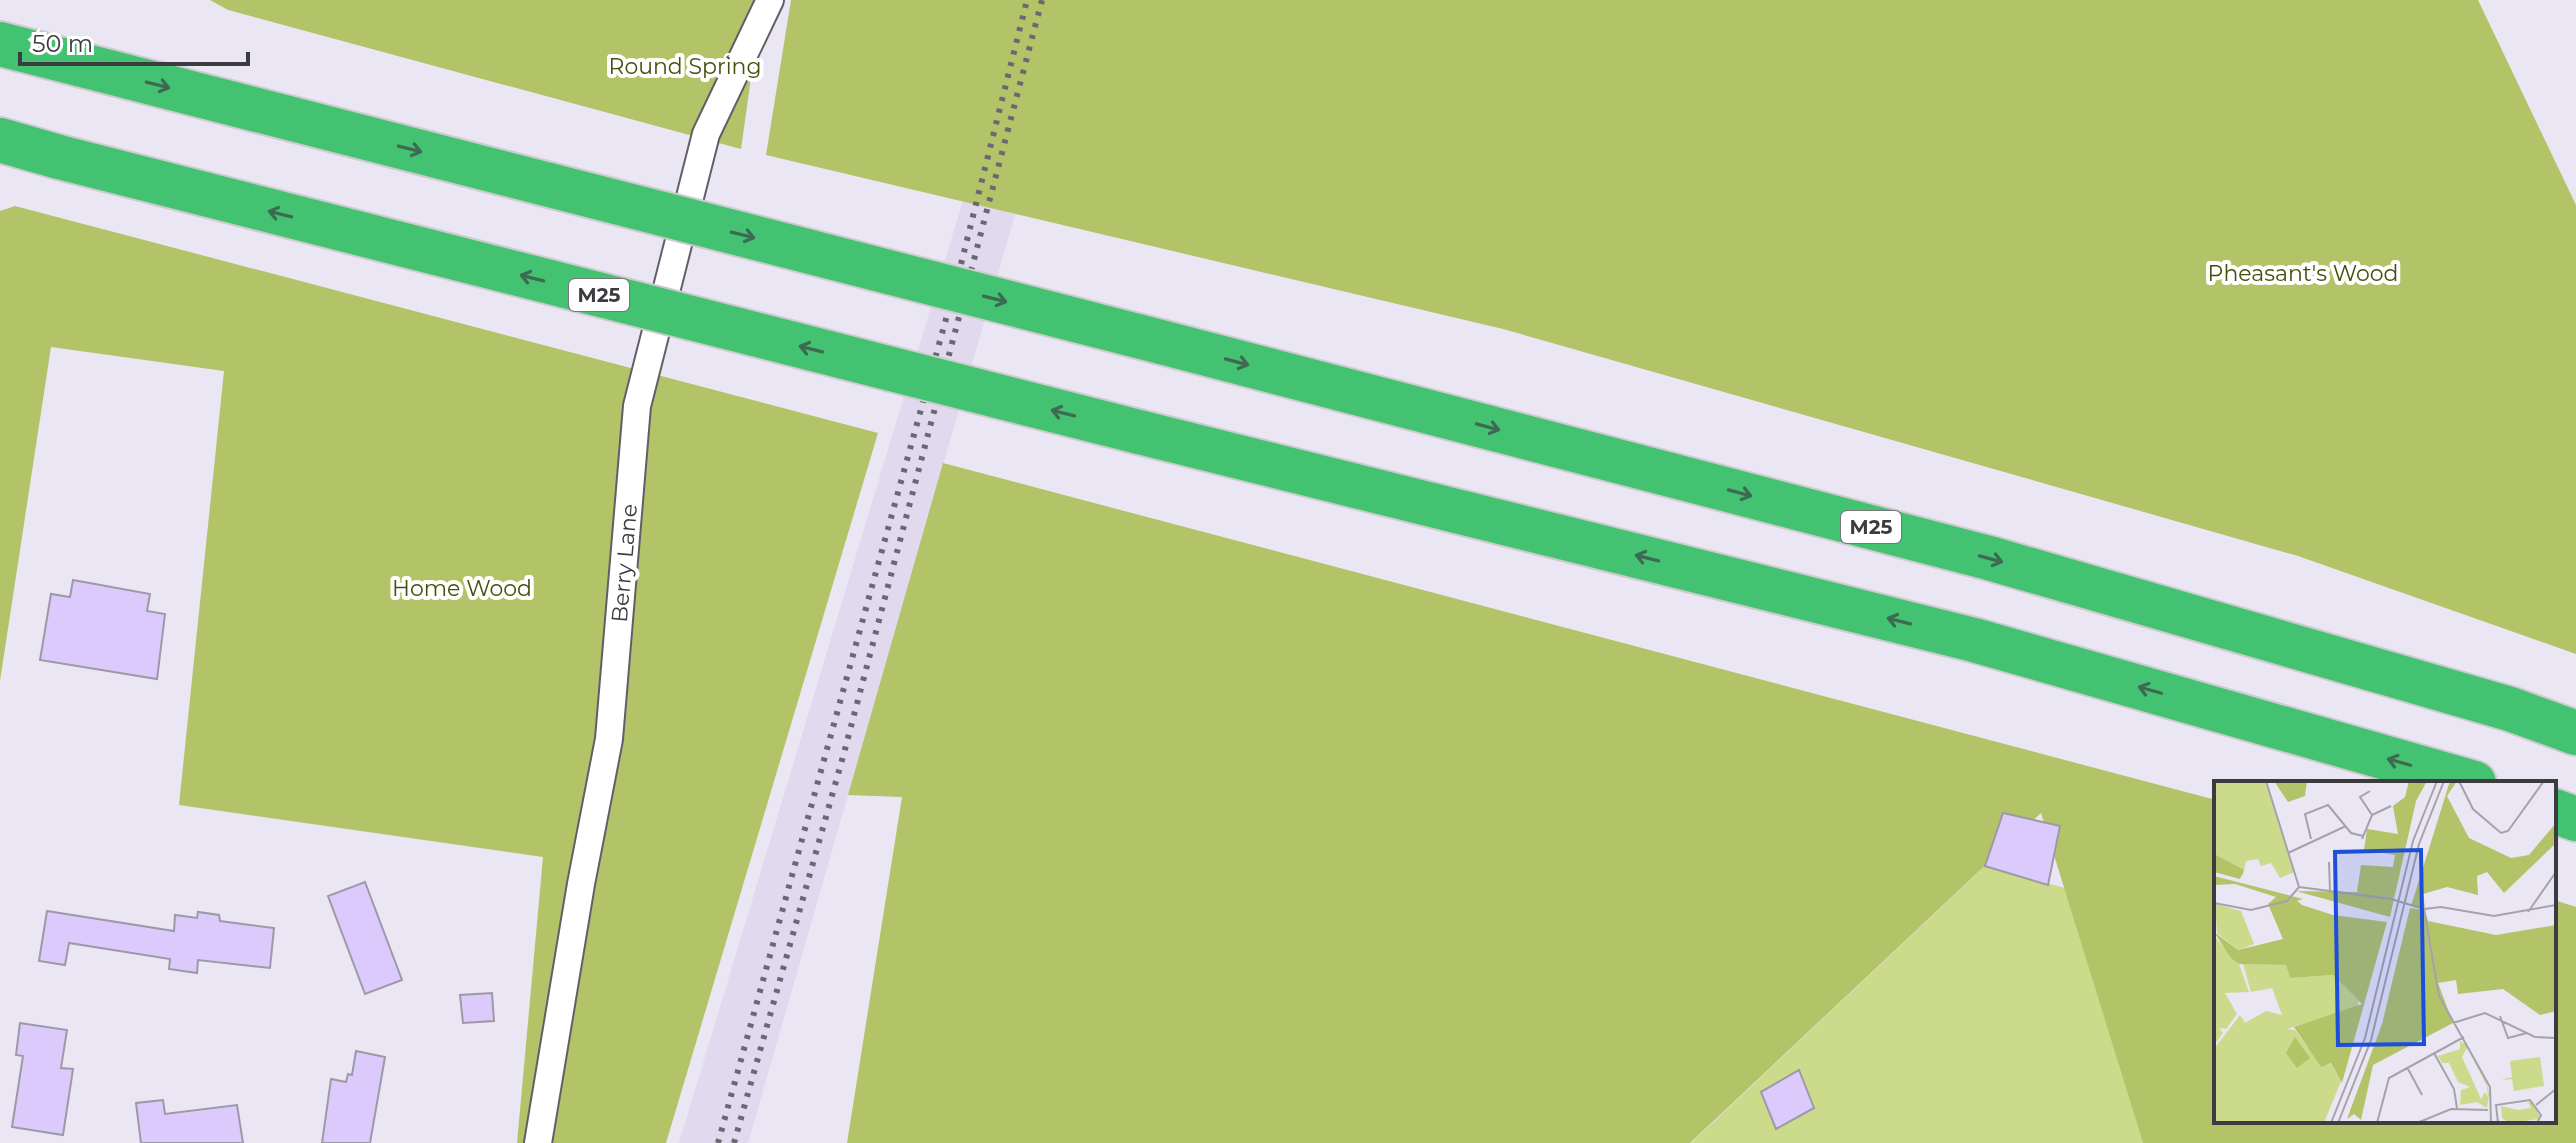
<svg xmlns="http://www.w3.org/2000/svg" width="2576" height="1143" font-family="Montserrat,sans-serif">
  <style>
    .built { fill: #e1daee }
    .green { fill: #cbda8b }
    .forest { fill: #b3c367 }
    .building { fill: #ddcafd; stroke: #9d99a6; stroke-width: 2 }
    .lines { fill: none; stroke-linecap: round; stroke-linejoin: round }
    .street-casing { stroke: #625e69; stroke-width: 30 }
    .highway-casing { stroke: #cccccd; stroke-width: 48 }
    .street { stroke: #fff; stroke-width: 26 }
    .highway { stroke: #43c272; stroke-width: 44 }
    .rail { stroke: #6a6870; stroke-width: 6; stroke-dasharray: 4 8; stroke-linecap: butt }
    .highway-bridge-casing { stroke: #cccccd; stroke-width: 48; stroke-linecap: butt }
    .highway-bridge { stroke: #43c272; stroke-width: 44 }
    .oneway { stroke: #3e6a52 }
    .labels { text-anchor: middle; stroke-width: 8; stroke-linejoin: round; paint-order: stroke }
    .shield { fill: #fff; stroke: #767679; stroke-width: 2 }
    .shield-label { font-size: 20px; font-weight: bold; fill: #3c3b40 }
    .park-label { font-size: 22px; fill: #47500a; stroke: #fff }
    .street-label { font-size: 22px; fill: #3c3b40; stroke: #fff }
    .inset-road { fill: none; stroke: #a5a2ac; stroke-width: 2 }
    .view { fill: #1d4ed8; fill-opacity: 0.15; stroke: #1d4ed8; stroke-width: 4 }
    .inset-edge { fill: none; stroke: #3c3b40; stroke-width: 4 }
  </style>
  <rect width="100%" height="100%" fill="#ebe6f4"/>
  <path class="built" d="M992,104L1042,121L748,1143H679Z"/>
  <path class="green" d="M1985,866L2065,888L2143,1143H1691Z"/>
  <path class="forest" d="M210,0H762L741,149L228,10Z
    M791,0H2478L2576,205V654L2298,556L1503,329L766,155Z
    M15,206L878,433L666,1143H517L543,857L179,805L224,371L51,347L0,681V211Z
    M943,463L2216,800V1121H2554V900L2576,907V1143H2143L2041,813L1690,1143H847L902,797L848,795Z"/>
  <path class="building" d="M73,580L150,594L147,611L165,614L157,679L40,660L51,594L70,597Z
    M2003,813L2060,826L2048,885L1985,866Z
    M365,882L402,980L365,994L328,896Z
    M47,911L174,931L175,915L197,918L198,912L219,915L220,921L274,928L270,968L198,960L197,973L169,969L170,959L69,943L65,965L39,961Z
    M492,993L494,1021L463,1023L460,995Z
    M20,1023L67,1030L61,1068L73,1069L63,1135L12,1127L23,1056L16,1055Z
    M356,1051L385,1057L370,1143H322L331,1079L346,1082L348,1074L352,1075Z
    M1799,1070L1814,1108L1776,1129L1761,1092Z
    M163,1100L165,1114L237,1105L243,1143H141L136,1103Z"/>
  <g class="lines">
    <defs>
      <path id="street" d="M538,1143L581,884L609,739L637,406L706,134L770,0"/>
      <path id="highway" d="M0,44L82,65
        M0,140L59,157
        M1161,342L1989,558L2510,709L2576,733
        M1139,432L1974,640L2474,783
        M2554,811L2576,819"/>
    </defs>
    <use href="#street" class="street-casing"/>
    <use href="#highway" class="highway-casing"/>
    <use href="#street" class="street"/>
    <use href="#highway" class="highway"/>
    <path class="rail" d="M971,271L1042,0
      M718,1143L959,272L1027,0
      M734,1143L844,753L959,317"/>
    <defs>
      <path id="highway-bridge" d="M82,65L1161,342
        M59,157L1139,432"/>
    </defs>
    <use href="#highway-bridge" class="highway-bridge-casing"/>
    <use href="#highway-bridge" class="highway-bridge"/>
  </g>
  <defs><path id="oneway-shaft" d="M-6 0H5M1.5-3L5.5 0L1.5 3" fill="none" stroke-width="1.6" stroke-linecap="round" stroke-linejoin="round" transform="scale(2)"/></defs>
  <g class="oneway">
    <use href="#oneway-shaft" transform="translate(158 85) rotate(14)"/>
    <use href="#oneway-shaft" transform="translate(410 149) rotate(14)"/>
    <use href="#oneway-shaft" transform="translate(280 214) rotate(-166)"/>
    <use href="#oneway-shaft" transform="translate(743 235) rotate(14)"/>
    <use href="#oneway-shaft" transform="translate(532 278) rotate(-166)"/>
    <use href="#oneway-shaft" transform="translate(995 299) rotate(14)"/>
    <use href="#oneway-shaft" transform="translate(811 349) rotate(-166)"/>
    <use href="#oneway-shaft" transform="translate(1237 362) rotate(15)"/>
    <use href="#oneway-shaft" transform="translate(1063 413) rotate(-166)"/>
    <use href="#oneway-shaft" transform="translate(1488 427) rotate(15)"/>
    <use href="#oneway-shaft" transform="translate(1740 493) rotate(15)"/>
    <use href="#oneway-shaft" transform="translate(1647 558) rotate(-166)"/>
    <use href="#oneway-shaft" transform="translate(1991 559) rotate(15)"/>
    <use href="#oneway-shaft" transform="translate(1899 621) rotate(-166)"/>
    <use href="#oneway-shaft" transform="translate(2150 690) rotate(-164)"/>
    <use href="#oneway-shaft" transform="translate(2399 762) rotate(-164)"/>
  </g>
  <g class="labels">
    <g class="shield">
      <rect x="569" y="279" width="60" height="32" rx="6"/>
      <rect x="1841" y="511" width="60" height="32" rx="6"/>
    </g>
    <g class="shield-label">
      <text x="599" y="302">M25</text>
      <text x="1871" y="534">M25</text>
    </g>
    <g class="park-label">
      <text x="685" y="74">Round Spring</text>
      <text x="2303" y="281">Pheasant's Wood</text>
      <text x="462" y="596">Home Wood</text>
    </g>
    <g class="street-label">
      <text transform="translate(624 563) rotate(-85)" y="8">Berry Lane</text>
    </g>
  </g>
  <g transform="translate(2214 781)">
    <rect width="342" height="342" fill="#ebe6f4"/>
    <path d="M0,0H51L80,91L66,97L57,82L47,85L44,78L32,80L29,94L21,96L0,74ZM1,123L27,130L40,163L24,169L3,152ZM0,155L25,183L35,211L11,212L23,233L12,248L5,247L9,252L0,264ZM29,183L72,184L76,197L119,194L145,220L143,226L73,248L81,249L107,285L117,283L127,300L110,342H0V268L26,234L31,242L52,230L68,234L58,207L37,211ZM246,260L254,265L248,276L267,318L271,311L274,316L273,305L254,268L273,301L275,313L273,327L263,321L246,324L247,309L256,306L244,301L235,282H228L224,275L246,268ZM326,276L330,305L300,310L298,298L287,299L298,296L296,280ZM314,321H318L325,334V338L295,342L288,337L287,325L304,329L317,327Z" fill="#cbda8b"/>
    <path d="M60,0H93L91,15L74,21ZM195,0H213L202,20L176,136L82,110L143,111L147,84L179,86L181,74L150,69L153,48L184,53L179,25L191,16ZM236,0H243L233,15L255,57L297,77L315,74L342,42V62L290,112L273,91L263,95L264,114L233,106L209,113L211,127L197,125ZM0,73L30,89L26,98L0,91ZM0,95L89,118L83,120L88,124L119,134L173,141L128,302L117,282L107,286L80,246L148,223L119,194L76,197L72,184L25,183L17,177L0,151L24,169L69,158L54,123L62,116L21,103L0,104ZM196,127L211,129L214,140L282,154L342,144V230L326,234L289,208L244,213L242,199L224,202L239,242L159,284L147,339L140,333L133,338L168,243ZM81,256L96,277L83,287L72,272Z" fill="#b3c367"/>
    <path class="inset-road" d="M52,0L85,106M245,0L259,28L287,52L294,50L330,0M156,10L146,16L158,34M97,58L91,33L114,24L137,52L149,55M148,58L158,34L177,25M74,72L132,45M115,81L116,110M85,106L177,118L210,128M0,122L37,129L73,120L85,106M210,128L225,215L276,306L277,342M210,128L227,126L280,135L342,124M314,131L342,91M286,235L294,257L313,252M239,242L271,232L321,256L342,257M220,272L240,308L243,327M193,286L208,314M322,324L342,308M117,342L151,257L199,60L223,0M124,342L157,259L205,63L230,0M163,342L175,297L250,256M203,342L237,328L274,329M284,342L282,324L316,319L327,334L323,342"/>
    <path class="view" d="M207,69L210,263L124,264L121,71Z"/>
    <rect width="342" height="342" class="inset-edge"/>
  </g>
  <path d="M20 52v12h228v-12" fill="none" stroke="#3c3b40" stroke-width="4"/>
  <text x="32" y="52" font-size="24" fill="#3c3b40" stroke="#ffffff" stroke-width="6" paint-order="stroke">50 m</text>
</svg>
